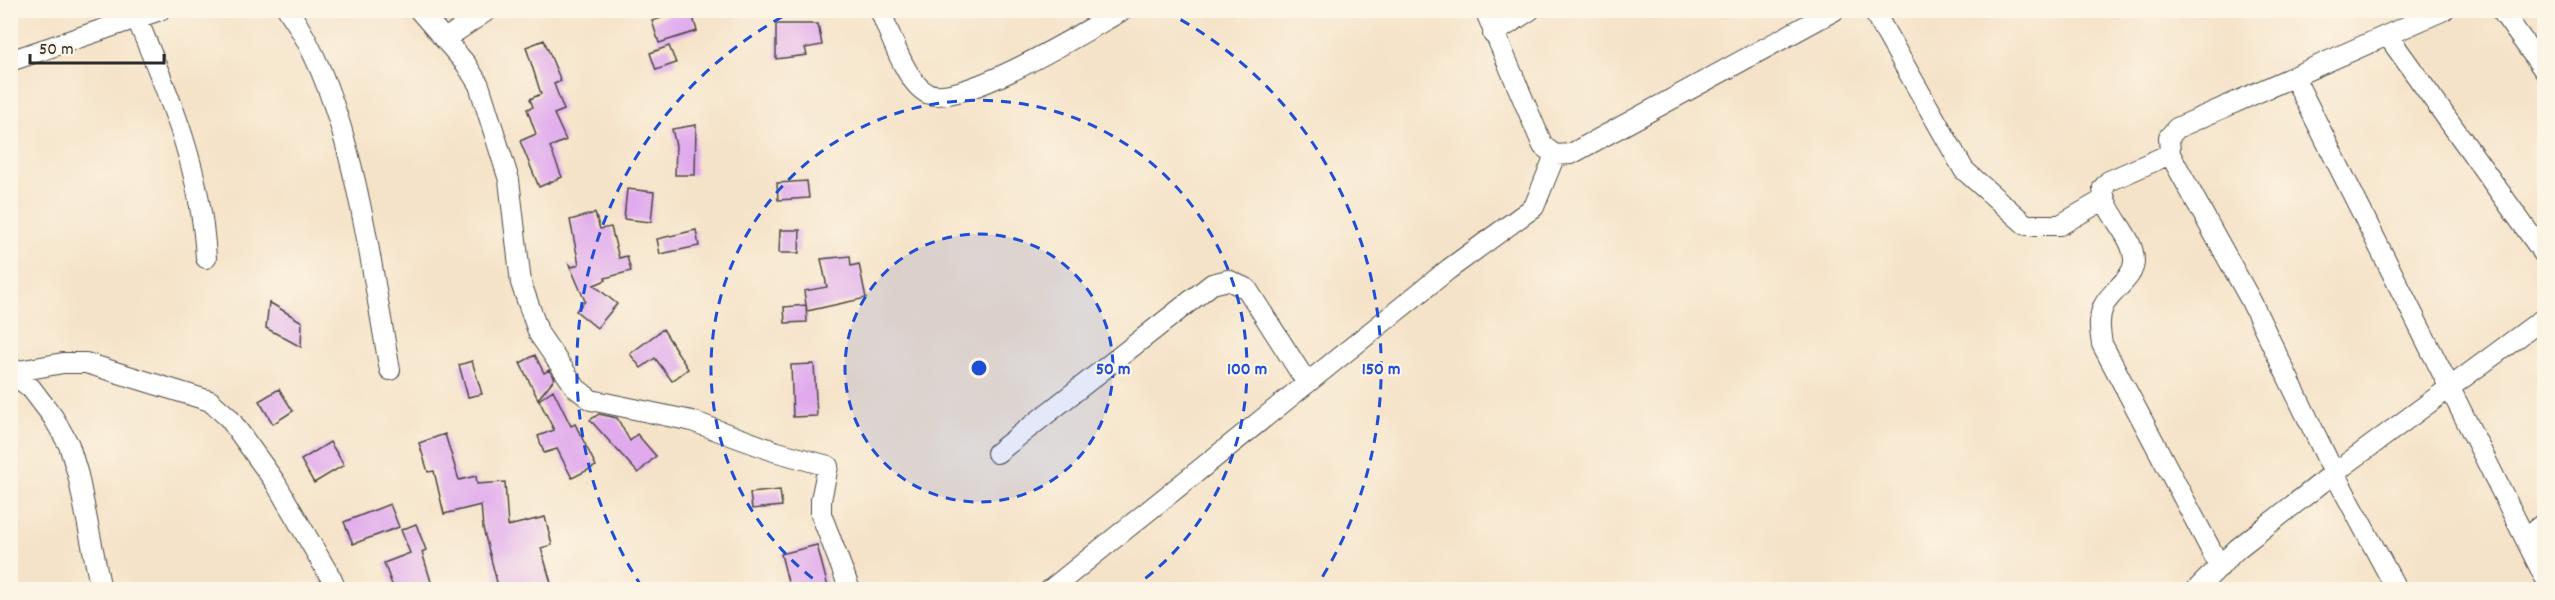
<svg xmlns="http://www.w3.org/2000/svg" width="2555" height="600" font-family="Dekko,sans-serif">
  <style>
    .building { fill: #e0aaed }
    .lines { fill: none; stroke-linecap: round; stroke-linejoin: round }
    .street-casing { stroke: #494743; stroke-width: 22 }
    .street { stroke: #fff; stroke-width: 20 }
    .ring { fill: none; stroke: #1d4ed8; stroke-width: 3; stroke-dasharray: 10 8 }
    .centre { fill: #1d4ed8; stroke: #fcf5e5; stroke-width: 3 }
    .ring-label { font-size: 18px; text-anchor: middle; font-weight: bold; fill: #1d4ed8; stroke: #fcf5e5; stroke-width: 4.5; stroke-linejoin: round; paint-order: stroke }
  </style>
  <rect width="100%" height="100%" fill="#fcf5e5"/>
  <filter id="ink" filterUnits="userSpaceOnUse"><feTurbulence type="fractalNoise" baseFrequency=".0167" numOctaves="2"/><feDisplacementMap in="SourceGraphic" scale="12" xChannelSelector="R" yChannelSelector="G"/><feConvolveMatrix kernelMatrix="1 2 1 2 8 2 1 2 1" color-interpolation-filters="sRGB"/></filter>
  <filter id="wash" filterUnits="userSpaceOnUse"><feTurbulence type="fractalNoise" baseFrequency=".008" numOctaves="4" result="noise"/><feDisplacementMap in="SourceGraphic" scale="24" xChannelSelector="R" yChannelSelector="G"/><feGaussianBlur stdDeviation="1.35" result="paint"/><feColorMatrix in="noise" values="0 0 0 0 0 0 0 0 0 0 0 0 0 0 0 0 0 1.4 0 .05"/><feComposite in="paint" operator="in"/></filter>
  <g filter="url(#wash)">
    <rect width="100%" height="100%" fill="#f5e3c9"/>
    <g id="blocks">
      <path class="building" d="M685,10H691L697,31L659,43L652,21Z
        M776,24H818L822,45L805,48L807,55L776,59Z
        M544,40L561,81L554,84L564,110L554,114L566,140L550,147L562,177L539,187L520,141L536,134L527,109L533,107L530,99L541,94L526,47Z
        M669,46L676,63L656,70L650,53Z
        M696,125L695,175H675L676,146L672,129Z
        M807,181L809,198L778,200L777,183Z
        M627,189L654,192L651,222L624,219Z
        M595,213L600,229L611,227L619,258L627,256L631,271L605,278L606,280L594,285L617,304L597,328L576,311L585,301L569,264L573,267L579,264L570,220Z
        M696,230L699,246L660,254L657,239Z
        M780,230H800L799,253H779Z
        M850,256L851,266L859,264L866,298L807,311L804,291L827,287L821,259Z
        M269,302L302,322L301,347L266,328Z
        M806,305L807,322L785,323L784,307Z
        M663,329L688,369L672,381L655,358L641,368L630,354Z
        M535,355L544,373L549,370L555,378L538,399L520,363Z
        M472,361L482,394L468,397L459,365Z
        M814,364L817,416L793,417L791,365Z
        M279,389L293,411L273,424L259,401Z
        M553,390L571,426L575,424L596,466L572,478L557,449L544,453L538,436L554,430L539,400Z
        M599,414L617,418L630,441L637,434L656,456L638,473L590,420Z
        M445,434L459,480L476,476L477,484L505,482L508,526L545,517L552,545L541,548L553,590H499L483,528L481,505L444,514L434,471L428,472L419,443Z
        M330,442L344,465L314,483L301,460Z
        M780,490L782,506L752,509L750,493Z
        M390,504L399,527L353,544L344,522Z
        M416,524L426,550L422,552L432,585L416,590H394L384,563L410,553L401,530Z
        M817,545L828,587L790,590L781,554Z"/>
    </g>
  </g>
  <g filter="url(#ink)">
    <use href="#blocks" fill-opacity="0" stroke="#494743" stroke-width="1.5"/>
    <g class="lines">
      <defs>
        <path id="street" d="M288,10C353,103 369,259 390,370
          M419,10L466,64L479,85L509,180L521,283L539,334L576,388L591,400L692,421L774,451L828,466L821,500V514L850,590
          M880,10C889,31 906,83 927,93C961,109 1088,29 1123,10
          M1485,10L1543,146L1555,155L1571,154L1835,10
          M1873,10L1964,170L2026,225H2060L2103,200
          M2501,10L2544,70
          M137,19C171,100 201,169 206,258
          M1493,34L1530,10
          M2388,36L2544,254
          M445,39L488,10
          M10,61L160,10
          M2294,77L2544,576
          M2170,154L2109,181L2103,188C2104,215 2134,234 2134,261C2134,279 2110,291 2103,307C2098,319 2100,332 2102,344L2220,567
          M10,372L31,388L53,417L69,445L78,475L101,590
          M13,372L63,363H86L210,401L229,418L275,482L331,578L336,590
          M997,453L1212,284L1228,280L1247,289L1307,383
          M2525,538L2544,523
          M1050,590L1449,269L1534,207L1555,155
          M2196,590L2237,549L2334,473L2544,318
          M2397,590L2334,473L2250,299L2170,154L2169,137L2177,128L2444,10"/>
      </defs>
      <use href="#street" class="street-casing"/>
      <use href="#street" class="street"/>
    </g>
  </g>
  <circle cx="979" cy="368" r="134" fill="#1d4ed8" fill-opacity=".12"/>
  <g class="ring">
    <circle cx="979" cy="368" r="134"/>
    <path d="M827 589A268 268 0 1 1 1131 589"/>
    <path d="M642 587A402 402 0 0 1 793 11M1165 11A402 402 0 0 1 1316 587"/>
  </g>
  <circle cx="979" cy="368" r="9" class="centre"/>
  <g class="ring-label">
    <text x="1113" y="374">50 m</text>
    <text x="1247" y="374">100 m</text>
    <text x="1381" y="374">150 m</text>
  </g>
  <rect width="2555" height="600" fill="none" stroke="#fcf5e5" stroke-width="36"/>
  <path d="M30 54v9h134v-9" fill="none" stroke="#2b2b2b" stroke-width="3"/>
  <text x="39" y="54" font-size="18" fill="#2b2b2b" stroke="#fcf5e5" stroke-width="4.5" paint-order="stroke">50 m</text>
</svg>
